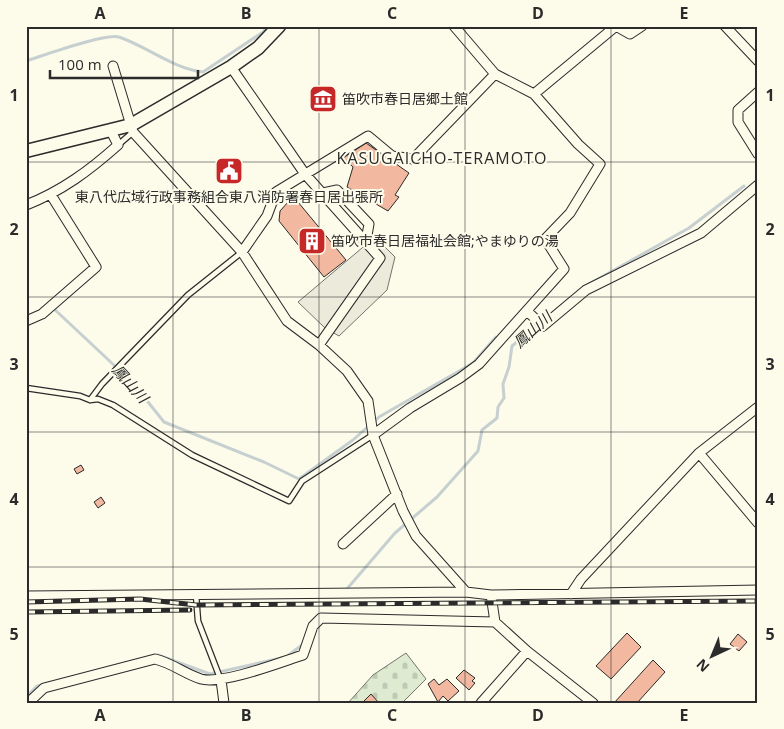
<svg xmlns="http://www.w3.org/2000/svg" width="784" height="729" font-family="'Open Sans','Noto Sans JP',sans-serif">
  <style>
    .cemetery { fill: url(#cemetery-stones); stroke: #74746e }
    .parking { fill: #eceadb; stroke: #74746e }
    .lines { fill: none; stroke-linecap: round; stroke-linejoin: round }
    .stream { stroke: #c7d0d0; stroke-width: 3 }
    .building { fill: #f2b8a0; stroke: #2b2b2b }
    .lane-casing { stroke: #2b2b2b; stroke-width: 7 }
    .street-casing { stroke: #2b2b2b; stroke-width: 11 }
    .secondary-casing { stroke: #2b2b2b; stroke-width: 15 }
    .lane { stroke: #fdfbea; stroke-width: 4.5 }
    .street { stroke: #fdfbea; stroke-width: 9 }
    .secondary { stroke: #fdfbea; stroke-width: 12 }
    .rail-casing { stroke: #2b2b2b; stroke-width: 5 }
    .rail { stroke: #fdfbea; stroke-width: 3; stroke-dasharray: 9; stroke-linecap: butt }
    .grid { fill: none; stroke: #2b2b2b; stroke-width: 1; stroke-opacity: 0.55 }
    .labels { text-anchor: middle; stroke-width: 4; stroke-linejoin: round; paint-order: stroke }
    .poi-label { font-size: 14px; fill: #2b2b2b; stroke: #fdfbea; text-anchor: start }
    .water-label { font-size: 15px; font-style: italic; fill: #2b2b2b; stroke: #fdfbea }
    .quarter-label { font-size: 16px; letter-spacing: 1px; fill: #2b2b2b; stroke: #fdfbea }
    .neatline { fill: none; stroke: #2b2b2b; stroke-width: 2 }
    .grid-label { font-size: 16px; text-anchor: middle; font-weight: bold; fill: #2b2b2b }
  </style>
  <defs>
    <pattern id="cemetery-stones" width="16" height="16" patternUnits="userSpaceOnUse" patternTransform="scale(1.25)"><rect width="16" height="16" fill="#deebd1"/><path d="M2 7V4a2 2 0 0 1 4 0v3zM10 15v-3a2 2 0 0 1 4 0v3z" fill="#bfcab4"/></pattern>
  </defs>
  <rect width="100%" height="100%" fill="#fdfbea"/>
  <path class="cemetery" d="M406,653L426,679L402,703H348L373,675Z"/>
  <path class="parking" d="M375,237L395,257L387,290L339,336L325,328L298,302Z"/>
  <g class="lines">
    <path class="stream" d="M26,61C42,56 105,33 119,37C148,47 172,68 203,72L263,32L267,26
      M591,283L689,228L744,186
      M52,307L132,382L164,422L264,462L299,479L353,440L379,417L473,363L496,337
      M346,590L395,533L437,497L478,451L482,430L497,418L498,407L504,398L503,384L509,367L512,346L572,297
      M154,656L158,655L210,674L286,657L302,645
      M26,697L37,686L44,685"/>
  </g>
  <path class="building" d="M366,143L409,173L395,195L399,197L388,211L347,187L353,167L343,158Z
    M289,201L298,202L346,260L324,277L279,221L280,211Z
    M81,465L84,470L77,474L74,469Z
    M101,497L105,503L98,508L94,502Z
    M627,633L641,647L611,679L596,666Z
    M738,634L747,642L739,651L730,644Z
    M653,660L665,672L637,703H614Z
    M464,670L475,678L472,681L475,683L469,690L456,678Z
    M434,679L439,685L447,679L459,691L448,701L443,696L438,702L428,684Z
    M371,694L379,703H362Z"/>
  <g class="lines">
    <defs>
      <path id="lane" d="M118,145L133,132
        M26,388L80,396L90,400L98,399L113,405L192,455L289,501L302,481L373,435
        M90,400L102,384L188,295L242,252
        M196,595L198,621L220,678"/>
      <path id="street" d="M616,26L630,34L642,26
        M725,26L758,61
        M113,66L133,132L242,252L267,216L276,192L368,136L392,156L413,159L495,74
        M231,67L305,174L380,258L319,345
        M758,92L738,110V122L758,154
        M534,94L616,26
        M323,193L337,190L369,224L366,241
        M26,205C62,191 90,170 118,145L111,131
        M242,252L287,321L319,345L347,371L368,401L373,435L403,511L416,536L466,592L491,595L758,590
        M528,312L543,326L586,290L701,233L758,185
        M26,321L42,314L96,267L51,195
        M373,435L410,408L460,378L479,364L564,269L549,245L546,238L570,213L600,164L578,144L534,94L495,74L454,26
        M699,453L758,523
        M343,544L397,494
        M571,594L581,579L699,453L758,407
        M491,595L495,622L527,651L593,703
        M26,596L466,592
        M221,680L224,703
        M28,703L44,688L155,659C172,663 185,674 201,679C222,685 281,662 303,655L313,626L321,618L495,622
        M481,703L527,651"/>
      <path id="secondary" d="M26,151L131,125L231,67L258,48L279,26"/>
    </defs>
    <use href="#lane" class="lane-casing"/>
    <use href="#street" class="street-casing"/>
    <use href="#secondary" class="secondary-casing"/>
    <use href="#lane" class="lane"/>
    <use href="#street" class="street"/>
    <use href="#secondary" class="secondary"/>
    <defs>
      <path id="rail" d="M26,602L140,599L196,605L758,601
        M26,612L190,610"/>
    </defs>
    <use href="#rail" class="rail-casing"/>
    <use href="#rail" class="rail"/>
  </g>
  <path class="grid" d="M173,26V703M319,26V703M465,26V703M611,26V703M26,162H758M26,297H758M26,432H758M26,567H758"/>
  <defs>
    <symbol id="museum-square" viewBox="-11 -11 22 22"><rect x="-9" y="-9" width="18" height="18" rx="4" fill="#c62828" stroke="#fdfbea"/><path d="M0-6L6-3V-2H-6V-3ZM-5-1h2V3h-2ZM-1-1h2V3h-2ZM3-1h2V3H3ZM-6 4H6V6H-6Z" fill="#fff"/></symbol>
    <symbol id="civic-square" viewBox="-11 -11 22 22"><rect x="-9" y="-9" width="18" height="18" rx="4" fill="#c62828" stroke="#fdfbea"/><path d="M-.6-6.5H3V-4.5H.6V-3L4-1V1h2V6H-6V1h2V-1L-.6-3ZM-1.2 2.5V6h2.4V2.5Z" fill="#fff"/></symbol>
    <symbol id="building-square" viewBox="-11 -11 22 22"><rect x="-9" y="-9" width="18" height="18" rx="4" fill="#c62828" stroke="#fdfbea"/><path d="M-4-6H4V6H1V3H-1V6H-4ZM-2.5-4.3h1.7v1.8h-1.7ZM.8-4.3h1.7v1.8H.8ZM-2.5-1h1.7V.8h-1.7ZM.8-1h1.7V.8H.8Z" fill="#fff"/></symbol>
  </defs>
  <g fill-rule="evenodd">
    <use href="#museum-square" x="307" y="83" width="32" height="32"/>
    <use href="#civic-square" x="213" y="155" width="32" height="32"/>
    <use href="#building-square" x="296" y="225" width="32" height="32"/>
  </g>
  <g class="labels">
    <g class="poi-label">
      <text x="342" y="104">笛吹市春日居郷土館</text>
      <text x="229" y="202" text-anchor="middle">東八代広域行政事務組合東八消防署春日居出張所</text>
      <text x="331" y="246">笛吹市春日居福祉会館;やまゆりの湯</text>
    </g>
    <g class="water-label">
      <text transform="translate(533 330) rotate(-42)" y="5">鳳山川</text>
      <text transform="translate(130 384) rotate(48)" y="5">鳳山川</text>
    </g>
    <g class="quarter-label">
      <text x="442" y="164">KASUGAICHO-TERAMOTO</text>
    </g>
  </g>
  <rect width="784" height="729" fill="none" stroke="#fdfbea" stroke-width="55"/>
  <g transform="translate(712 656) rotate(224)" stroke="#fdfbea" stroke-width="4" paint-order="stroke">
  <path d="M0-4L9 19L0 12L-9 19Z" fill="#2b2b2b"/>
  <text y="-8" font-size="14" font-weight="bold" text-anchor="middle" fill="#2b2b2b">N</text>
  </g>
  <path d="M50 70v8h148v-8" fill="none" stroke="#2b2b2b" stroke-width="2.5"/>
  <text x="58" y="70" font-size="15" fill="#2b2b2b" stroke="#fdfbea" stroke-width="4" paint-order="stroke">100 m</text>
  <rect x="28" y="28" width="728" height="674" class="neatline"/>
  <g class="grid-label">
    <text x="100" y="19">A</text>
    <text x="246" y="19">B</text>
    <text x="392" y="19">C</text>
    <text x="538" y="19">D</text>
    <text x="684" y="19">E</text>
    <text x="14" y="101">1</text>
    <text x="770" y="101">1</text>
    <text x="14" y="235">2</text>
    <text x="770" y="235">2</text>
    <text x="14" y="370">3</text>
    <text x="770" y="370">3</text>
    <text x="14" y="505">4</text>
    <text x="770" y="505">4</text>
    <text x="14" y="640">5</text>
    <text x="770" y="640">5</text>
    <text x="100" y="721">A</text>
    <text x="246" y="721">B</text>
    <text x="392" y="721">C</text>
    <text x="538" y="721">D</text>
    <text x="684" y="721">E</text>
  </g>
</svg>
